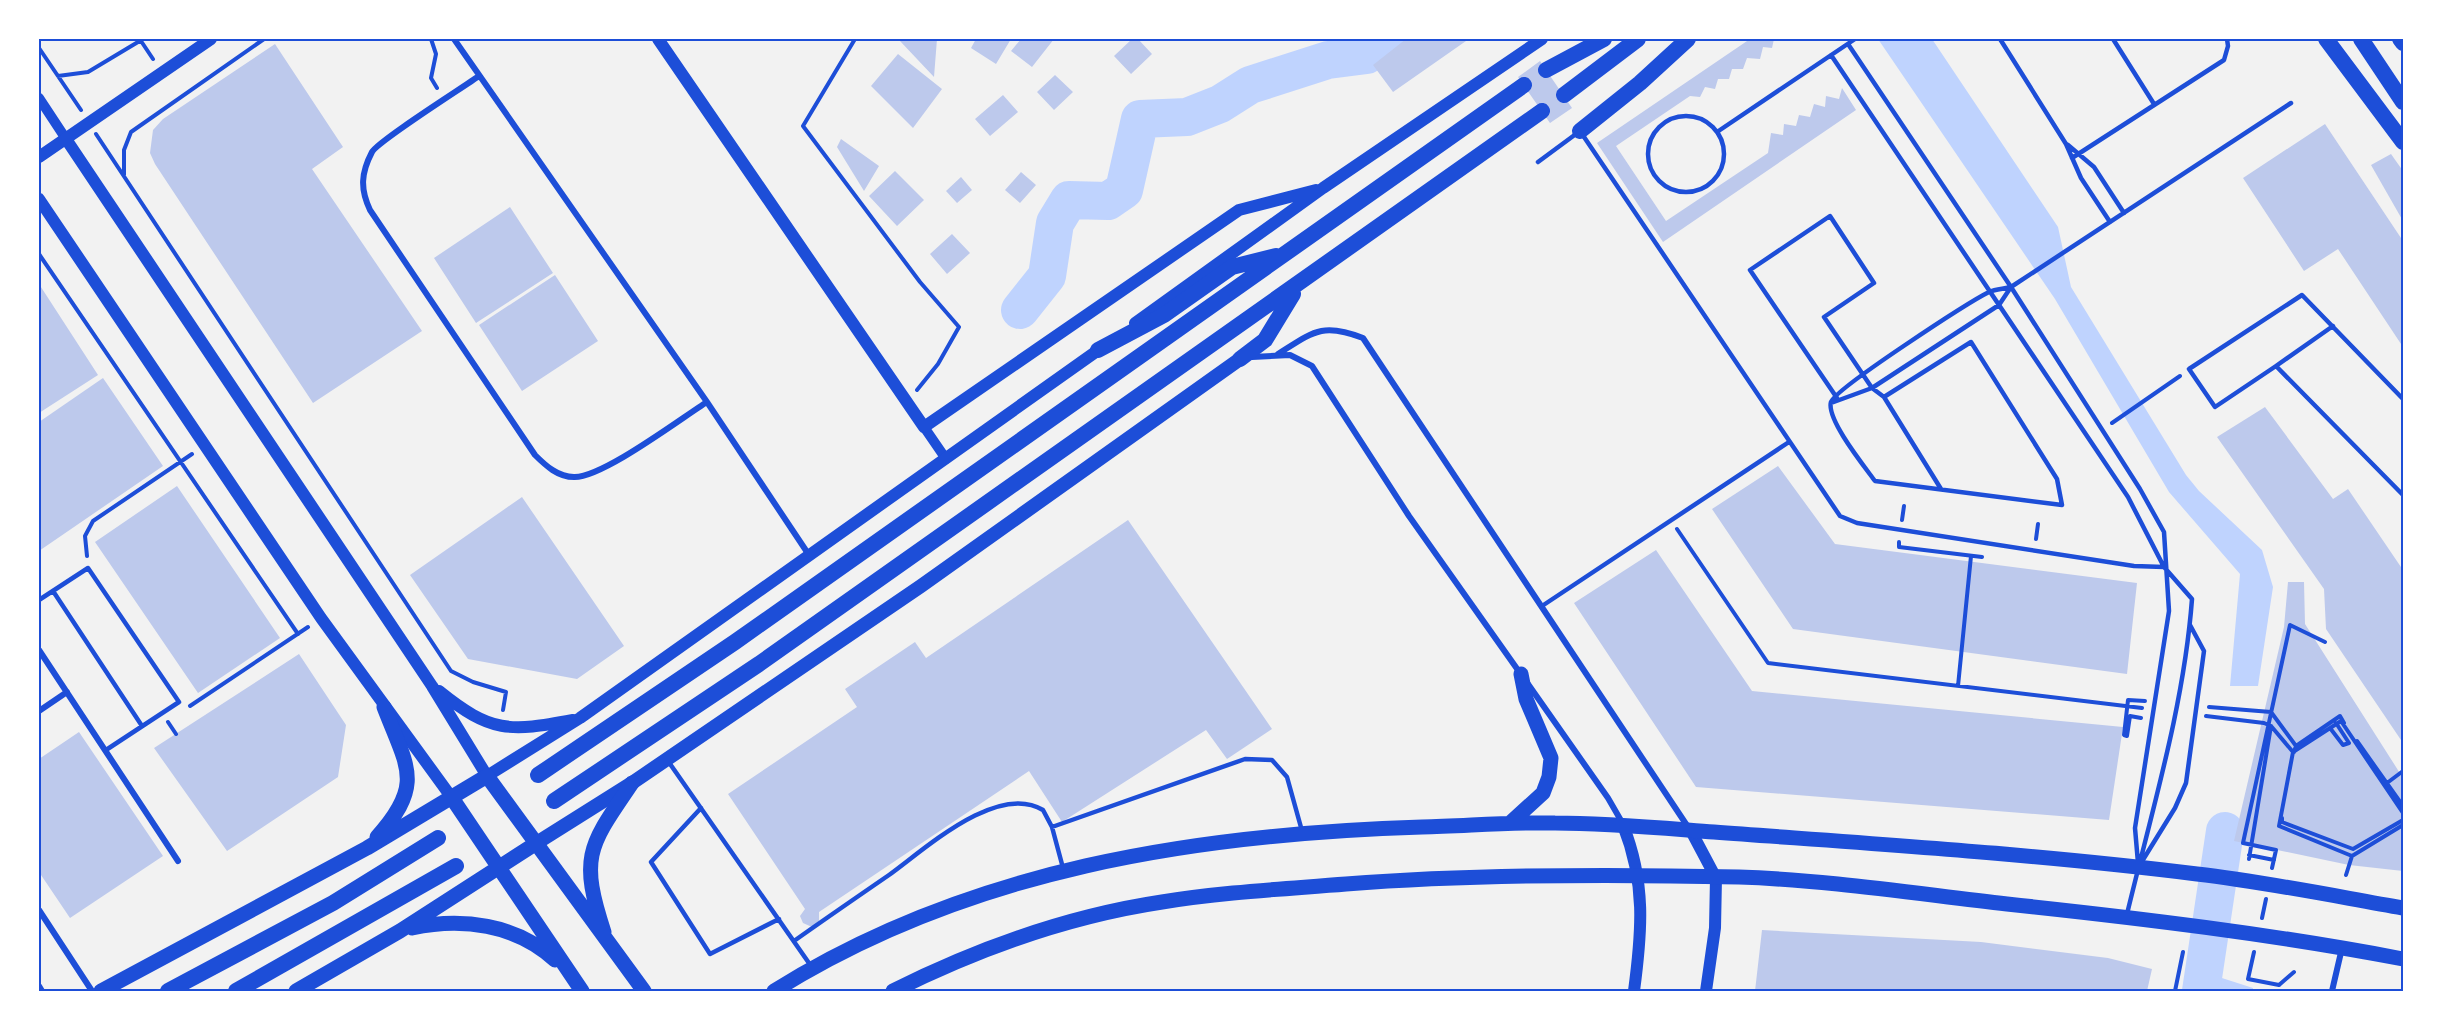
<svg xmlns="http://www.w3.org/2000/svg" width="2442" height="1030" font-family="'PT Sans Narrow',sans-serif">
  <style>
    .water { fill: #bfd3fe }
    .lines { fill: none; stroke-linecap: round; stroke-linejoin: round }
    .river { stroke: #bfd3fe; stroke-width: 38 }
    .building { fill: #bdc9ec }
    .path { stroke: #1d4ed8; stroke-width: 4 }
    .service { stroke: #1d4ed8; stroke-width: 4.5 }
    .minor { stroke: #1d4ed8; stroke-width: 6 }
    .tertiary { stroke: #1d4ed8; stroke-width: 10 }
    .secondary { stroke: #1d4ed8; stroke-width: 12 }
    .primary { stroke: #1d4ed8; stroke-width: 14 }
    .trunk { stroke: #1d4ed8; stroke-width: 15 }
    .motorway { stroke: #1d4ed8; stroke-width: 16 }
    .neatline { fill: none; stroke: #1d4ed8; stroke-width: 2 }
  </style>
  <rect width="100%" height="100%" fill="#f2f2f2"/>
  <path class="water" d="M1878,39H1932L2058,227L2071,287L2186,475L2199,491L2262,550L2273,587L2258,686H2230L2240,574L2169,492L2055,299Z
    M2197,970L2253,988V991H2193Z"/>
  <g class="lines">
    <path class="river" d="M1020,310L1047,276L1055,223L1069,200L1108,201L1124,190L1140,119L1187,117L1220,104L1250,85L1328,60L1367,55L1390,39
      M2201,991L2225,831"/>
  </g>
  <path class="building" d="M902,39H937L934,77L900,41Z
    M976,39H1011L996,64L971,48Z
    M1021,39H1054L1032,67L1011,51Z
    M1132,39H1138L1152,54L1131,74L1114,56Z
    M1406,39H1465L1466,41L1393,92L1373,65Z
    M1750,39H1774L1772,48L1763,47L1760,59L1747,58L1743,69H1732L1729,79H1718L1715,89L1705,87L1700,97L1690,96L1616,146L1666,221L1768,153L1771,133L1783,135L1784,124L1796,126L1799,115L1810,117L1814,104L1825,107L1826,96L1839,99L1842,88L1856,110L1663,242L1597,143Z
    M275,44L343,147L312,169L422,331L313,403L155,164L150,153L153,130L163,119Z
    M898,54L942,89L913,128L871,86Z
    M1540,61L1572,108L1550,123L1518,77Z
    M1055,75L1073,92L1054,110L1037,92Z
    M1003,95L1018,112L990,136L975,119Z
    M2325,124L2403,241V347L2338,249L2304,271L2243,178Z
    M841,139L879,166L864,191L837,147Z
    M2391,154L2403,171V221L2371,165Z
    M895,171L924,200L897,226L869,196Z
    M1021,172L1036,185L1020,203L1005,190Z
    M961,177L972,190L957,203L946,191Z
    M510,207L553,273L476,323L434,258Z
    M952,234L970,253L947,274L930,254Z
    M555,275L598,341L522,391L479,325Z
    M39,284L98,375L39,413Z
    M103,378L163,466L39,551V422Z
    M2265,407L2333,499L2348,489L2403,570V743L2326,629L2324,589L2217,437Z
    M1778,466L1835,544L2137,583L2127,674L1793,629L1712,509Z
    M177,486L280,638L198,693L95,542Z
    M522,497L624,646L577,679L468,659L410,575Z
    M1128,520L1272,729L1227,759L1206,730L1062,822L1029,771L819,912V921L812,927L803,923L800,916L805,909L728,794L857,707L845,689L915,642L926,658Z
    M1656,550L1752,691L2123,727L2109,820L1696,787L1574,603Z
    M2288,582H2304L2305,624L2403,778V871L2349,865L2234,841L2284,627Z
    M299,654L346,725L338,777L227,851L154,748Z
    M79,732L163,856L70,918L39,872V759Z
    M1762,930L1981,942L2108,958L2152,969L2147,991H1755Z"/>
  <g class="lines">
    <path class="path" d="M431,39L436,54L431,78L437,88
      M855,39L803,126L920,282L959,327L938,364L917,390
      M141,41L153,59
      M39,48L81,110
      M58,76L88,72L143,39
      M96,134L451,671L473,682L506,692L503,710
      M124,175V150L131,132L264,39
      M39,254L298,634
      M2112,423L2180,376
      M1902,520L1904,506
      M1677,529L1768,663L2142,708
      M2036,539L2038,524
      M1899,542V547L1982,557
      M87,556L85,536L93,521L192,454
      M1958,686L1971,556
      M190,706L308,627
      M2209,707L2271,712L2296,746
      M2206,716L2264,723L2271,726L2293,752
      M2141,718L2130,716L2127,736L2124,735L2128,700L2145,701
      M168,722L176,734
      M2330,728L2343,745L2349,743L2336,723
      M2357,741L2403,806
      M2294,752L2296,746L2340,716L2344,723
      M2387,783L2403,771
      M2403,813L2341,721L2293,752L2279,826L2352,856L2403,825
      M2282,818V822L2353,849L2403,820
      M2249,855L2274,860
      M2249,859L2271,726
      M2272,868L2276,850L2243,843L2290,625L2325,642
      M2346,875L2352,856
      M2262,918L2266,899
      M2254,952L2248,979L2279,985
      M2279,985L2294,972
      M2175,991L2183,952"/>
    <path class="service" d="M2000,39L2066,144L2081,178L2110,222
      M2113,39L2154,104
      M1848,44L2011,287L2140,489L2164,532L2169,611L2135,828L2138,863
      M1831,55L2128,497L2164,567L2192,599C2184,706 2152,810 2127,914
      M1648 154a38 38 0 1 1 76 0a38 38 0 1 1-76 0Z
      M1717,132L1855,39
      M2068,145L2094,167L2124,213
      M2072,158L2224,60L2228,46L2227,39
      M1538,162L1580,131L1840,516L1857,523L2134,566L2164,567
      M2333,326L2276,366L2403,495
      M2276,366L2215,407L2189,369L2302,295L2403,399
      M1837,398L1750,270L1830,216L1874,283L1824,317L1872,388L1884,397
      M1831,403L1872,388L1999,305L2011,287L2291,103
      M1941,489L1884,397L1971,342L2057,479L2062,505L1875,481C1864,466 1826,419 1831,402C1836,388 1969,302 1989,292C1996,289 2004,289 2011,287
      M53,591L142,726
      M39,600L88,568L179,702L106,750
      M1542,606L1789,442
      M668,761L811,966
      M701,808L651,862L710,954L779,919
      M1052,827L1245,759L1272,760L1287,777L1302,831
      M2141,863L2175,808L2186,783L2204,651L2190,625
      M794,941C825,919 857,897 889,875C924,850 997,782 1043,810L1052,827L1063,868"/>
    <path class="minor" d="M454,39L707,402L809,555
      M479,76C462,88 378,141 372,152C361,173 360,189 370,210L535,455C546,466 558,477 574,477C602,478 680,419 707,402
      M1278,354C1313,332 1322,322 1363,338L1688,827
      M1252,357L1290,355L1312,366L1409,516L1520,673
      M39,650L178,861
      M1528,684L1608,798L1623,824
      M39,711L67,692
      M39,910L92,991
      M39,986L42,991
      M2332,991L2342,948"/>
    <path class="tertiary" d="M39,98L66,139
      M924,427L946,459"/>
    <path class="secondary" d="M658,39L924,427L1239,210L1316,190
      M66,139L432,686L487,776L580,718L1104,346
      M39,157L211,39
      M39,199L321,618L452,798
      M1135,323L1323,188L1542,39
      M439,691C491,733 509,732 573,720
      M1623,825C1646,883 1642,931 1634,991
      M1690,829L1716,878L1715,928L1706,991"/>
    <path class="primary" d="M535,844L632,783L921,586L1240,359"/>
    <path class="trunk" d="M452,798L582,991
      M1510,823L1543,793L1549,777L1551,758L1526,699L1521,674
      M377,837C425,784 407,767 384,707
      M412,928C461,917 516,924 555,960
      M604,932C579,856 589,846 632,783
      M101,991L367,848L487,776L644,991
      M296,991L400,931L535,844
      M774,991C969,869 1195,834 1422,827C1466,826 1511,822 1555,823C1608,823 1661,828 1714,832C1875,844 2036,854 2197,874C2266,882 2334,896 2403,908
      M893,991C977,949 1069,916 1162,902C1223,892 1285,889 1346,884C1476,874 1608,874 1739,877C1828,880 1918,894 2007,904C2139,918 2272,934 2403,959"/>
    <path class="motorway" d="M2326,39L2403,142
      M2361,39L2403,102
      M2400,39L2403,43
      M1546,70L1604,39
      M1564,95L1638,39
      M1580,131L1640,83L1688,39
      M1098,350L1164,315L1232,267L1276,256
      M1240,359L1265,340L1293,294
      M538,775L735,642L1524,85
      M554,801L759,664L1542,111
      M168,991L333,903L438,838
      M236,991L456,866"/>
  </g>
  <rect width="2442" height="1030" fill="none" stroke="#ffffff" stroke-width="81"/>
  <rect x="40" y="40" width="2362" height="950" class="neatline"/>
</svg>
